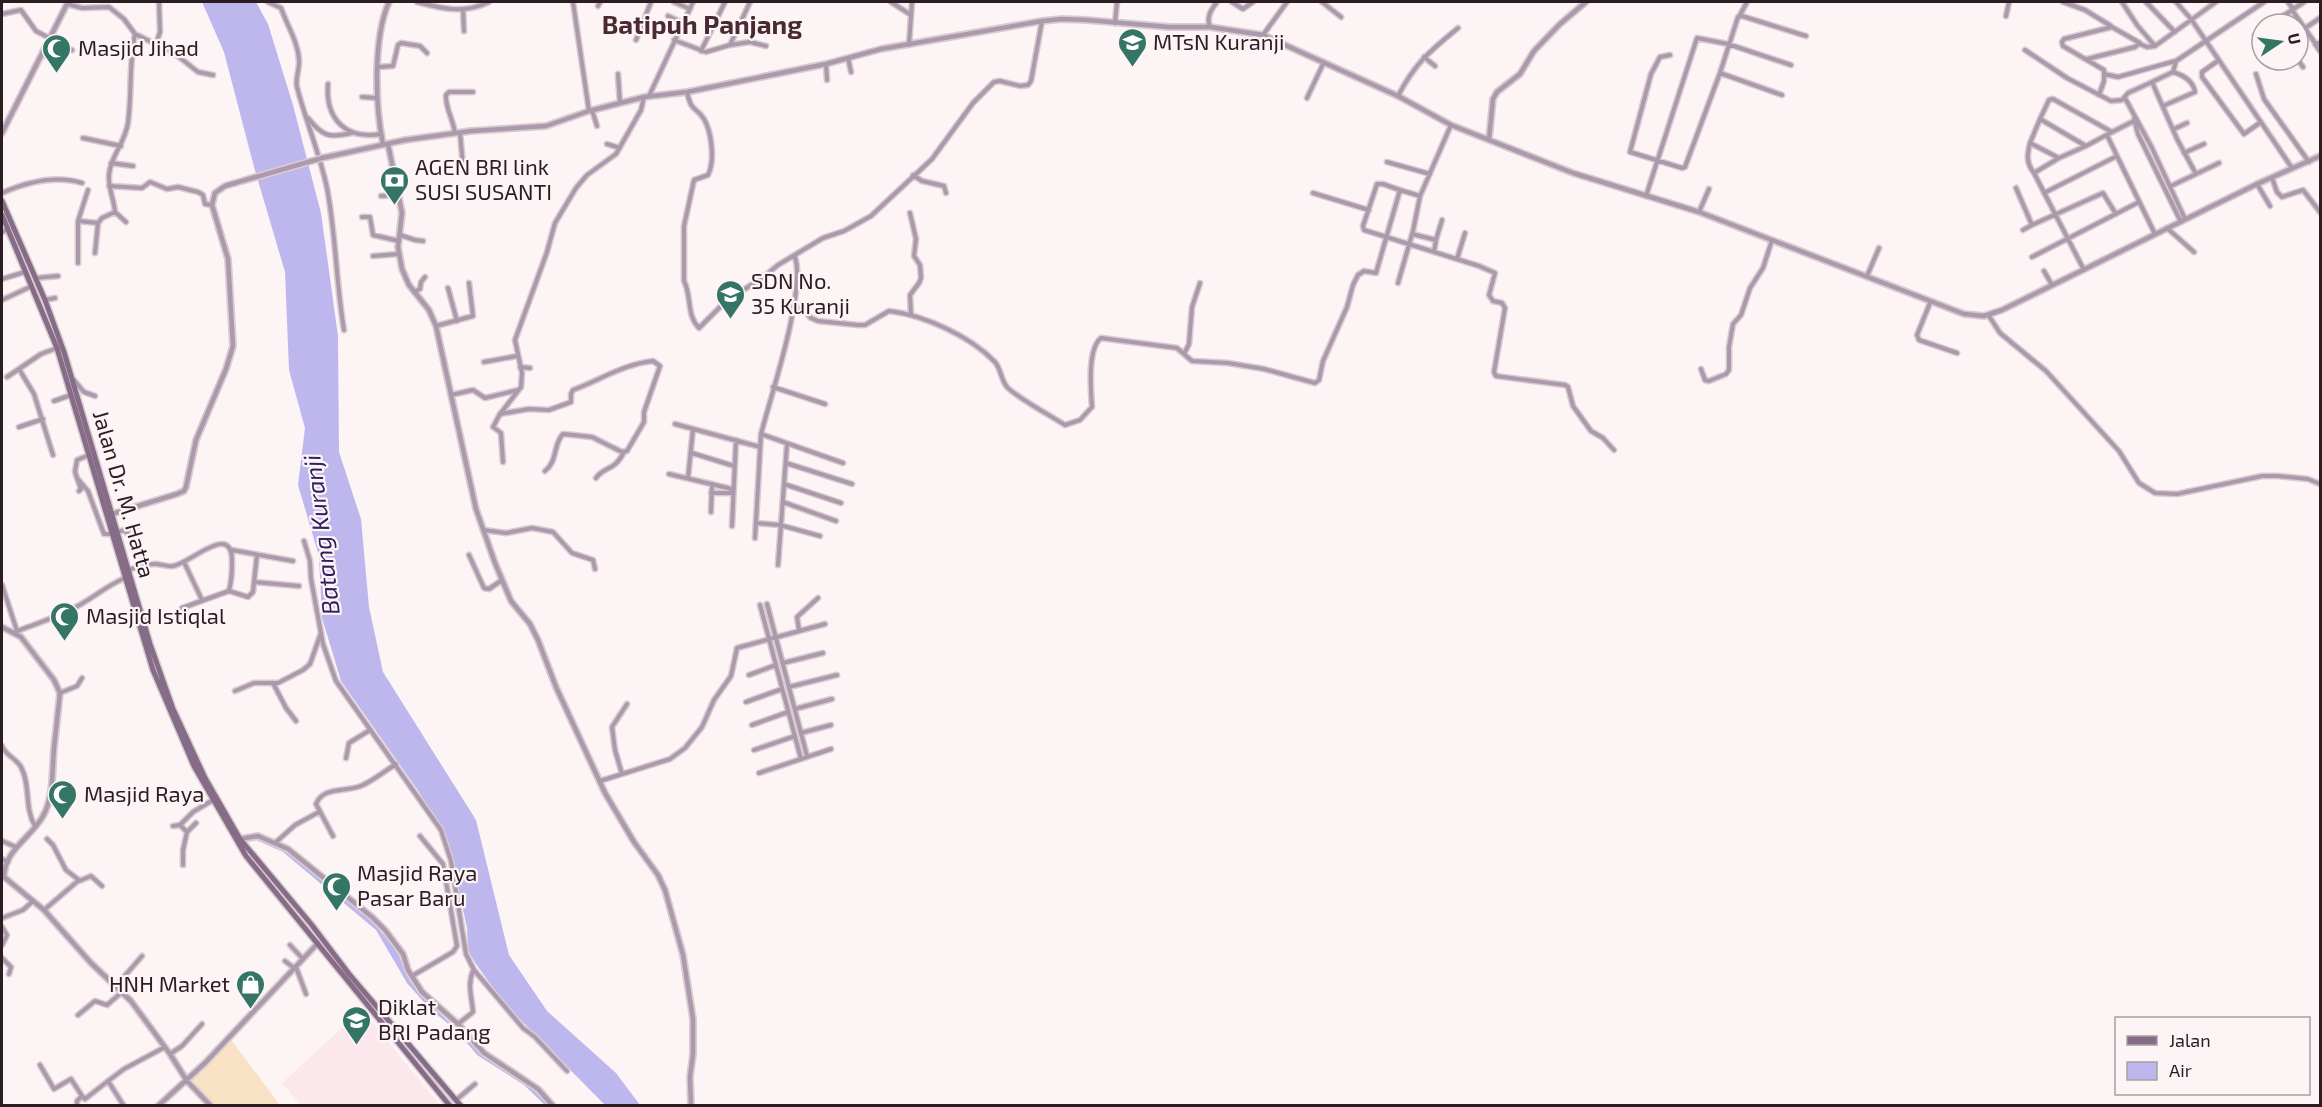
<svg xmlns="http://www.w3.org/2000/svg" width="2322" height="1107" font-family="'Exo 2',sans-serif">
  <style>
    .built { fill: #fbe7ec }
    .green { fill: #f9e1c6 }
    .water { fill: #beb7ed }
    .lines { fill: none; stroke-linecap: round; stroke-linejoin: round }
    .minor-casing { stroke: #d7cdd0; stroke-width: 7 }
    .tertiary-casing { stroke: #d7cdd0; stroke-width: 8 }
    .secondary-casing { stroke: #d7cdd0; stroke-width: 8 }
    .minor { stroke: #ac99ac; stroke-width: 4 }
    .tertiary { stroke: #ac99ac; stroke-width: 4.5 }
    .secondary { stroke: #876c87; stroke-width: 5 }
    .tertiary-bridge-casing { stroke: #d7cdd0; stroke-width: 8; stroke-linecap: butt }
    .tertiary-bridge { stroke: #ac99ac; stroke-width: 4.5 }
    .labels { text-anchor: middle; stroke-width: 4.5; stroke-linejoin: round; paint-order: stroke }
    .poi-label { font-size: 22px; fill: #2c1d22; stroke: #fdf4f6; text-anchor: start }
    .street-label { font-size: 22px; fill: #2c1d22; stroke: #fdf4f6 }
    .water-label { font-size: 24px; font-style: italic; fill: #31205f; stroke: #fdf4f6 }
    .quarter-label { font-size: 26px; font-weight: bold; fill: #492a33; stroke: #fdf4f6 }
  </style>
  <rect width="100%" height="100%" fill="#fdf4f6"/>
  <path class="built" d="M362,1010L440,1105H301L282,1083Z"/>
  <path class="green" d="M229,1037L280,1105H209L185,1080Z"/>
  <path class="water" d="M202,2H256L268,24L293,105L321,213L338,336L339,452L361,519L369,607L383,672L476,820L509,955L547,1011L616,1073L640,1105H605L504,1003L476,964L468,951L467,928L449,845L419,792L341,681L322,618L319,556L298,485L305,428L289,370L285,272L254,167L224,52Z
    M256,838L295,857L372,921L397,951L410,981L430,1004L479,1051L534,1088L550,1105H545L524,1085L477,1055L458,1032L429,1008L407,983L376,930L283,852L256,840L247,842L245,839Z"/>
  <g class="lines">
    <defs>
      <path id="minor" d="M268,2L281,8C287,25 298,42 299,60C300,69 295,77 297,87C306,122 320,154 327,188C336,235 336,283 344,330
        M417,2C443,9 464,14 489,2
        M573,2L589,111
        M674,2L690,9
        M891,2L911,15
        M1232,2L1243,9L1253,2
        M1322,2L1341,17
        M2063,2L2085,10L2111,26
        M2122,2L2137,25L2155,46
        M2146,2L2175,32
        M2176,2L2191,19L2292,168
        M2288,2L2293,9
        M67,4L82,8L109,7L124,19L135,34L174,53L198,72L213,75
        M598,6L600,2
        M463,9L464,31
        M2292,10L2315,43H2320
        M2,14L21,10L36,31L72,50
        M668,16L683,23
        M2006,16L2009,2
        M1739,17L1747,2
        M1115,23L1117,2
        M2271,24L2304,2
        M1210,27C1206,17 1211,10 1217,2
        M2304,29L2320,18
        M2262,30L2255,35L2262,46
        M1263,35L1287,2
        M636,40L651,2
        M674,40L706,52L730,45L750,2
        M156,44L160,32L159,2
        M2140,44L2147,47L2155,46L2216,2
        M2315,44L2320,51
        M730,45L750,42L766,46
        M909,45L912,2
        M2025,50L2067,78L2111,101L2122,100L2128,93L2152,82L2177,139L2196,174
        M701,51L725,2
        M43,54L48,57
        M1670,55L1660,57L1651,74L1630,152L1682,168L1685,167L1720,73L1738,17L1742,16L1806,36
        M1424,57L1435,66
        M848,58L851,72
        M2087,59L2135,47L2140,43L2112,27L2064,39L2062,42L2063,46L2104,70V81L2099,95
        M2219,60L2202,72V77L2244,134L2261,122
        M2271,60L2273,62
        M2298,60L2303,67
        M826,64L827,80
        M378,67L393,66L398,45L401,43L420,46L427,53
        M1720,73L1782,95
        M618,74L620,103
        M2104,74L2118,77L2175,61
        M2256,74L2264,99L2309,162
        M2152,82L2173,72L2176,61L2264,2
        M328,84C325,120 347,140 381,134
        M687,92C692,114 695,105 704,119C712,133 715,161 708,175L694,180L684,226V281C692,296 686,315 699,328L726,301L762,278L778,265L823,238L844,231L871,216L932,159L973,103L994,82L1000,81L1020,86L1028,85L1031,81L1042,21
        M649,96L693,2
        M1398,96C1415,63 1430,51 1458,28
        M362,97L377,98
        M1307,98L1324,62
        M2125,98L2152,148L2185,219
        M2163,106L2195,92C2193,80 2183,75 2173,72
        M592,110L597,126
        M308,118C323,137 329,138 352,133
        M2040,119L2030,143L2059,158L2086,146
        M2134,119L2138,134L2181,222
        M2174,129L2187,123
        M2112,132L2086,146L2040,119L2049,100L2053,99L2112,132L2136,120
        M455,133C453,119 445,107 446,95L449,92H473
        M460,133L463,165
        M83,138L121,146
        M2030,143C2027,155 2026,163 2034,173
        M607,144L620,148
        M2184,153L2204,144
        M2117,156L2155,234
        M2059,158L2034,173L2084,270
        M1387,162L1430,174
        M111,163L133,166
        M913,175L922,181L944,186L946,193
        M2272,178L2277,192L2282,197L2303,190L2320,212
        M2257,184L2270,206
        M109,186L142,188L150,182L167,189L178,187L198,192L203,195L205,204L212,205
        M2171,186L2219,163
        M2016,188L2032,225L2103,193L2116,214
        M1400,190L1383,184H1377L1363,226L1364,230L1479,266L1495,273L1489,295L1493,301L1502,303L1505,308L1494,372L1496,376L1565,385L1568,387L1573,406L1591,431L1603,438L1614,450
        M2,193C27,182 55,175 82,183
        M1313,193L1369,210
        M2044,193L2117,156L2107,135
        M381,196L398,195
        M1646,196L1697,38L1728,44L1791,65
        M115,212L126,222
        M1699,212L1709,189
        M910,213L916,239L914,256L920,265L921,278L919,283L910,295L911,314
        M362,217H370L373,235L399,241
        M78,221L98,223L102,218L115,212C114,199 108,188 109,175C110,157 125,143 128,123C132,93 129,63 135,34
        M2167,228L2194,252
        M2023,230L2032,225
        M2,232L8,229
        M1412,234L1436,240L1442,220
        M400,235L415,240L423,241
        M1434,252L1436,240
        M95,253L98,223
        M373,256L399,254
        M795,257C806,292 771,395 761,434L843,463
        M2032,257L2139,202
        M1457,259L1465,233
        M78,263V221L88,190
        M2044,271L2052,285
        M1867,276L1879,248
        M36,278L58,276
        M2,279L25,272
        M1398,283L1413,231L1420,196L1451,125
        M448,288L457,321
        M414,292L420,289L421,282L425,277
        M2,300L32,286
        M45,300L55,298
        M1930,303L1917,335L1919,340L1957,353
        M794,306L803,310L811,318L818,321L858,325H865L889,311C924,315 970,336 995,362C1001,369 1001,380 1007,387C1016,397 1051,416 1065,425L1080,420L1092,407C1091,390 1087,349 1101,338L1177,348L1192,361L1228,363L1264,369L1315,383L1319,380L1323,361L1347,307L1353,285L1358,275L1364,271L1376,273L1400,190L1420,196
        M1989,316L2000,333L2046,371L2119,451L2139,483L2155,493L2177,494L2262,476H2278L2308,479L2320,484
        M436,326L473,316L469,283
        M1184,354L1189,344L1192,307L1200,283
        M484,362L517,356
        M520,367L530,368
        M19,369L34,394L53,455
        M1701,369L1705,380L1709,381L1726,374L1729,370V347L1733,324L1741,315L1750,288L1763,268L1772,240
        M7,377L41,354L57,348
        M73,379L84,392L95,396
        M773,387L825,404
        M451,395L473,390L485,398L518,390
        M54,401L71,395
        M500,414L529,409L549,410L571,402V394L573,390C600,380 624,364 653,361L660,366L644,412V422L627,451L622,452L592,437L563,434C553,444 558,461 545,471
        M675,424L760,447
        M19,427L43,419
        M692,453L734,466
        M503,462L501,433L493,427L500,414L521,387L522,373L515,340L547,252L555,223L576,188L587,175L616,154L641,110L644,97
        M786,463L852,484
        M669,474L732,489
        M77,478L88,491L104,534H113
        M596,478C604,466 614,472 624,452
        M688,478L693,429
        M784,484L841,503
        M79,491L81,489L75,472L77,460L89,455
        M711,493H733
        M783,502L836,521
        M711,512L712,484
        M756,523L780,525L820,536
        M732,526L736,440
        M483,530L506,533L532,528L553,532L572,553L593,560L595,569
        M125,531L131,537
        M118,532L137,526
        M755,538L761,434
        M304,541L310,561L311,579L323,644L336,681L441,830L451,861L466,954L474,970L523,1028L535,1037L567,1071
        M232,550L293,561
        M469,555L484,588L489,589L502,580
        M184,562L202,600
        M778,565L787,444
        M128,570C137,567 146,564 155,564C161,564 168,567 173,566C190,564 234,519 232,564C232,573 231,583 229,591L182,608
        M254,582L257,555
        M2,585L17,631
        M229,591L248,597L253,592L254,582L299,586
        M767,604L807,756
        M760,605L801,759
        M799,630L797,617L818,598
        M15,632C33,625 51,619 68,611C89,602 105,586 125,578
        M783,663L823,653
        M749,675L776,665
        M273,683L286,708L296,721
        M789,687L837,675
        M235,691L254,683H278L303,670L310,664L321,633
        M60,693L77,686L82,678
        M746,702L782,689
        M795,709L832,699
        M752,725L788,712
        M801,733L831,725
        M2,746C6,756 16,758 21,767C31,785 24,808 35,826
        M754,750L795,736
        M346,758L349,743L370,730
        M759,773L831,749
        M622,774L615,750L612,727L627,704
        M600,781L670,759L685,748L702,727L714,700L731,676L737,648L825,624
        M180,825L187,832L196,823
        M173,826L180,825L193,812L213,800
        M333,836L316,804C324,785 348,793 363,785C374,780 385,771 396,764
        M2,841L16,847
        M275,843L295,825L319,812
        M2,859L8,862
        M183,865V850L187,832
        M79,881L91,876L102,886
        M44,910L79,880L66,870L53,845L47,839
        M2,918L23,910L33,901
        M2,927L7,935L2,945
        M290,945L303,959
        M2,958L11,967L9,974
        M285,961L294,968
        M296,967L306,994
        M412,976L453,952L457,946L443,864L420,836
        M116,986L142,956
        M78,1015L95,1001L107,1005L122,992
        M458,1024L473,1012C472,998 467,985 473,971
        M170,1054L182,1046L202,1024
        M40,1065L54,1089L71,1079L82,1096L77,1101V1106
        M82,1096L85,1099L108,1081
        M456,1100L475,1084
        M124,1106L108,1081L124,1069L165,1047"/>
      <path id="tertiary" d="M2,133L68,2
        M1489,139L1493,99L1497,92L1520,74L1534,51L1560,24L1586,2
        M383,144C375,105 373,38 389,2
        M388,144L402,213L398,247L402,269L409,285L429,310L436,326L476,509L495,563L511,601L530,624L538,640L556,687L605,793L634,842L658,875L665,890L683,955L693,1019V1054L690,1077L691,1106
        M322,158L405,140L471,131L546,126L589,111L644,97L687,92L826,64L881,49L1042,21L1062,19L1087,20L1169,27H1210L1263,35L1398,96L1451,125L1573,173L1699,212L1964,314L1984,316L2002,310L2257,184L2320,156
        M112,514L177,494L184,491L186,487L196,440L226,369L233,346L228,259L212,205L215,193L225,186L235,183
        M2,627L21,637L54,680L60,693C58,712 56,730 54,748C52,770 54,797 43,816C32,837 4,850 4,877L44,910L91,963L131,1001L170,1054L187,1081L211,1106
        M240,839L258,836L288,849L372,917L385,930L403,954L408,970L422,992L458,1024L484,1053L538,1089L553,1106
        M158,1106L205,1063L318,943"/>
      <path id="secondary" d="M2,201L45,300L64,352L150,644L173,709L205,778L240,839L311,924L349,974L461,1106
        M2,215L57,348L153,670L194,766L246,856L450,1106"/>
    </defs>
    <use href="#minor" class="minor-casing"/>
    <use href="#tertiary" class="tertiary-casing"/>
    <use href="#secondary" class="secondary-casing"/>
    <use href="#minor" class="minor"/>
    <use href="#tertiary" class="tertiary"/>
    <use href="#secondary" class="secondary"/>
    <defs>
      <path id="tertiary-bridge" d="M235,183L322,158"/>
    </defs>
    <use href="#tertiary-bridge" class="tertiary-bridge-casing"/>
    <use href="#tertiary-bridge" class="tertiary-bridge"/>
  </g>
  <defs>
    <symbol id="school-pin" viewBox="-11 -11 22 30"><path d="M0 17L-7.5 6A9.5 9.5 0 1 1 7.5 6Z" fill="#357565" stroke="#fdf4f6"/><path d="M0-5L7-2L0 1L-7-2ZM-4 1L0 2.5L4 1V4Q0 6-4 4Z" fill="#fff"/></symbol>
    <symbol id="mosque-pin" viewBox="-11 -11 22 30"><path d="M0 17L-7.5 6A9.5 9.5 0 1 1 7.5 6Z" fill="#357565" stroke="#fdf4f6"/><path d="M3.5-4.9A6 6 0 1 0 3.5 4.9A5 5 0 1 1 3.5-4.9Z" fill="#fff"/></symbol>
    <symbol id="bank-pin" viewBox="-11 -11 22 30"><path d="M0 17L-7.5 6A9.5 9.5 0 1 1 7.5 6Z" fill="#357565" stroke="#fdf4f6"/><path d="M-6-4H6V4H-6ZM0-2.3a2.3 2.3 0 1 0 0 4.6a2.3 2.3 0 1 0 0-4.6Z" fill="#fff"/></symbol>
    <symbol id="shop-pin" viewBox="-11 -11 22 30"><path d="M0 17L-7.5 6A9.5 9.5 0 1 1 7.5 6Z" fill="#357565" stroke="#fdf4f6"/><path d="M-5-2.5h2.3a2.7 3.5 0 0 1 5.4 0H5L5.5 6h-11ZM-1.5-2.5h3a1.5 2.3 0 0 0-3 0Z" fill="#fff"/></symbol>
  </defs>
  <g fill-rule="evenodd">
    <use href="#school-pin" x="1116" y="26" width="33" height="45"/>
    <use href="#mosque-pin" x="40" y="32" width="33" height="45"/>
    <use href="#bank-pin" x="378" y="164" width="33" height="45"/>
    <use href="#school-pin" x="714" y="278" width="33" height="45"/>
    <use href="#mosque-pin" x="48" y="600" width="33" height="45"/>
    <use href="#mosque-pin" x="46" y="778" width="33" height="45"/>
    <use href="#mosque-pin" x="320" y="870" width="33" height="45"/>
    <use href="#shop-pin" x="234" y="968" width="33" height="45"/>
    <use href="#school-pin" x="340" y="1004" width="33" height="45"/>
  </g>
  <g class="labels">
    <g class="poi-label">
      <text x="1153" y="50">MTsN Kuranji</text>
      <text x="78" y="56">Masjid Jihad</text>
      <text x="415" y="175">AGEN BRI link<tspan x="415" dy="25">SUSI SUSANTI</tspan></text>
      <text x="751" y="289">SDN No.<tspan x="751" dy="25">35 Kuranji</tspan></text>
      <text x="86" y="624">Masjid Istiqlal</text>
      <text x="84" y="802">Masjid Raya</text>
      <text x="357" y="881">Masjid Raya<tspan x="357" dy="25">Pasar Baru</tspan></text>
      <text x="230" y="992" text-anchor="end">HNH Market</text>
      <text x="378" y="1015">Diklat<tspan x="378" dy="25">BRI Padang</tspan></text>
    </g>
    <g class="street-label">
      <text transform="translate(124 494) rotate(74)" y="8">Jalan Dr. M. Hatta</text>
    </g>
    <g class="water-label">
      <text transform="translate(322 535) rotate(-97)" y="8">Batang Kuranji</text>
    </g>
    <g class="quarter-label">
      <text x="702" y="34">Batipuh Panjang</text>
    </g>
  </g>
  <rect width="2322" height="1107" fill="none" stroke="#2c1d22" stroke-width="6"/>
  <rect x="2115" y="1017" width="195" height="78" fill="#fdf4f6" stroke="#a99ea1" stroke-width="1.5"/>
  <rect x="2127" y="1036" width="30" height="9" fill="#876c87" stroke="#a99ea1" stroke-width="1.5"/>
  <text x="2169" y="1047" font-size="18" fill="#2c1d22">Jalan</text>
  <rect x="2127" y="1062" width="30" height="18" fill="#beb7ed" stroke="#a99ea1" stroke-width="1.5"/>
  <text x="2169" y="1077" font-size="18" fill="#2c1d22">Air</text>
  <g transform="translate(2280 42) rotate(77)"><circle r="28" fill="#fdf4f6" stroke="#a99ea1" stroke-width="1.5"/>
  <path d="M0-4.5L10 22L0 15L-10 22Z" fill="#357565"/>
  <text y="-9" font-size="16" font-weight="bold" text-anchor="middle" fill="#2c1d22">U</text>
  </g>
</svg>
